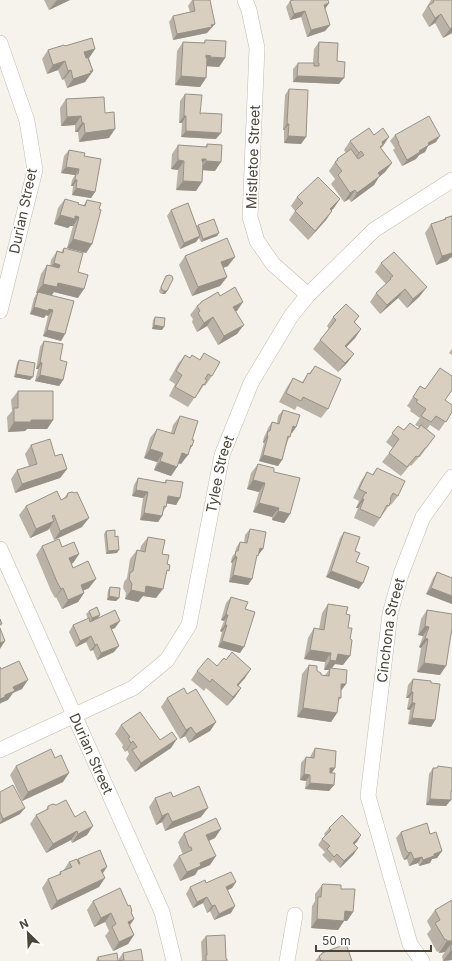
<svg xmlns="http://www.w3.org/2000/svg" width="452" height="961" font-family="Inter,sans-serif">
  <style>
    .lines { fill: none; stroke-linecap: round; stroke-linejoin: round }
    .minor-casing { stroke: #c2bbae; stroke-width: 16 }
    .minor { stroke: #fff; stroke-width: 15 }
    .wall { fill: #bab2a6 }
    .shaded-wall { fill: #979187 }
    .building { fill: #d8cfc1; stroke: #979187 }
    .labels { text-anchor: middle; stroke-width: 3; stroke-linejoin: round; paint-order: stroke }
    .street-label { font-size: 14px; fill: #4b4439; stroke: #fff }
  </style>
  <rect width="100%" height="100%" fill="#f6f3ec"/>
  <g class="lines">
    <defs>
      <g id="minor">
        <path d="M245,0L249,10L257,48L250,217L257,241L273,264L308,295"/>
        <path d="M0,43L27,121L35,170L0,311"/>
        <path id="s1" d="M0,549L162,912L174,961"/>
        <path id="s2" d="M0,750L133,688L167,660L189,625L222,455L251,383L291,316L308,295L374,230L452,180"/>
        <path d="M287,961L295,915"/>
        <path id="s3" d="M422,961L410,944L368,796L390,614L401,574L423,517L452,477"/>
      </g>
    </defs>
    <use href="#minor" class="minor-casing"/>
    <use href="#minor" class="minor"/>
  </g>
  <path class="wall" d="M44,0H70L49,10Z
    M192,0H210V30H209L207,33L173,40L169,22L173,16L190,12L188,6Z
    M431,0H452V33L443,38L435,23L429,27L422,15Z
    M290,1L329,3L325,9L330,25L325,31L307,37L301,17L290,20L286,7Z
    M205,40L225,58L219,67L207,66L206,78L200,87L175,85L177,51L183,42L204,43Z
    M319,42L337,61L339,84L293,82V69L298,63H313L314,49Z
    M65,46L95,49L89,58L93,71L85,82L67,88L64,79L62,80L58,70L47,74L42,59L48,50Z
    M289,89L306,137L301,144L284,143V130H283L285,95Z
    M185,94L200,114L216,139L181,137L182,123H179L180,101Z
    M66,99L105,113L109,138L79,142L78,132H75V125L61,126L60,108Z
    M395,135L436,142L428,146L425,152L419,155L416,159L402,166L393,150L395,148L390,141Z
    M350,141L383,146L381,148L392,163L385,172L379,177L374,185L351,202L349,199L344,202L331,184L335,179L329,171L337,159L346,153L344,150Z
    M207,144L215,171L203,170L196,191L176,190L178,170L171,169L172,154L178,145L205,147Z
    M69,150L84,156L95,192L91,198L72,195L73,186H71L72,180L75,175L61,173L64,156Z
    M297,197L334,208L331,210L326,220L308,240L289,220L295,211L291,206Z
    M65,199L83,206L87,200L92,244L86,253L67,248L73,226H70L68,228L54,224L58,208Z
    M171,210L197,226L198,225L217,236L201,242L199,238L196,242L180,249L167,216Z
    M452,215V257L450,258L447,261L436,265L425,233L431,224L443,220L445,218L451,216Z
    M64,248L78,272V298L54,292L52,295L65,334L61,341L43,336L48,316L46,315L44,318L30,314L34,298L37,293H36L41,274L47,265L50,266L51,260L57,251L61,252Z
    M185,256L228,266L223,268L227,277L220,286L192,296L179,265Z
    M381,263L420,296L407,308L398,298L380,314L370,302L376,293L386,284L375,272Z
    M166,276L167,291L165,294H162L160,293L159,291Z
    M220,296L243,302L235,311L237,334L218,345L207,326L197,332L192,322L193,319L190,315L197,306L199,305L201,302Z
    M359,316L355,322L361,329L355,338L346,347L354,354L347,363L338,372L313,349L320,340L329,329L327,326L333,317Z
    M155,317L162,330L152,329L153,320Z
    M44,341L63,380L59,386L35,381L38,369H36L40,347Z
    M452,349V355L449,353Z
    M204,353L212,376L205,386L204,385L198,394H197L188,407L169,396L175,384L169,380L178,364L185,355L190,358L200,360Z
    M19,360L30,380L14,377L17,363Z
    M315,366L328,409L321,418L297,406L295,410L279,402L287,387L293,378L302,382Z
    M425,389L445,400L452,412L439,431L430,425L427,429L435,436L420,457H419L411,466L410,465L401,476L382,462L393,448L386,442L398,426L404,430L418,429L419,427L415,425L420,418L410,411L411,409L407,406L414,395Z
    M18,391L53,420L47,429H27L25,431L8,432L7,417L12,411L11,400Z
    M283,410L296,427L292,433H291L290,437L288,440L282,460L278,466L259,461L264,443L263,442L264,437L266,433L268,428L272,422L277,423L278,416Z
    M180,416L192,440V446L181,464L178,463L177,467L171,476L154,470L157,462L144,458L150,438L157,429L171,433L173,425Z
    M31,445L55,456L67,469L60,478L15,493L11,479L17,470L29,466L25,454Z
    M258,464L274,472L290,514L284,523L272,520V517L253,512L259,492L247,489L251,473Z
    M377,468L398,496L391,505L390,504L374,527L354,518L358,508H356L359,501L353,498L361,481L367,472L372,475Z
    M138,478L164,483L166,480L180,498L176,505L167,503L166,507L163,512L162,516L158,522L140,520L143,498L132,496L134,485Z
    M68,493L82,527L54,540L49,528L48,530L30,538L19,515L26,506L61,500L64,498Z
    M250,529L263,549L256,558L252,579L248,585L229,582L232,563L231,562L232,557L235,553L236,548L240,542L244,543L245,535Z
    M106,531L117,553L106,554L104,534Z
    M344,532L356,562L359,589L326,577L340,538Z
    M148,537L162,554L167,564L166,575L156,598L143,596L138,602L125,599L126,593L123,588L124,582L127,578L130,559L137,550L140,551L141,546Z
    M42,546L62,547L79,554L73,563L71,564L73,568L89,588L83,591L84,593L78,602L62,609L56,597L55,598L51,591L36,555Z
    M437,572L452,578V604L426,594L433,578Z
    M110,587L119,598L116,601L107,600L108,590Z
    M231,597L245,609L240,653L218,647L222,632L220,631L224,621L221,620L226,603Z
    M328,604L346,614L343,665L335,664L332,668L346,684L341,691V698L338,701L337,713L331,722L297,717L302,674L309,665L321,675H325L329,670H324L325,662L304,659L308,638L314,628L319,629L322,613Z
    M427,610L452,614V631L440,675L417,672L421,648L419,647L423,636L418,635L421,619Z
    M89,611L100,615L98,618L115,628L111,629L114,652L97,660L93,650L90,651L86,642L76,647L69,632L73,625L88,619L86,614Z
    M217,666L245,678L238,686L241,688L235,697L227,706L206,688L204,691L191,680L197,671Z
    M413,679L431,683L435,720L431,727L408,724L410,710L407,709L409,698H406L408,685Z
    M187,694L216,722L210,731L189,743L185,736L180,739L161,707L167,698Z
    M121,725L160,740L171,748L135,772L126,759L129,754L127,750L125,752L122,747L123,745L115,734Z
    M315,748L335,768L332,773L334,785L329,791L305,789L306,781L300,780L301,763L306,757H310L311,755Z
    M55,758L63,782L22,801L10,775L16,766Z
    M438,766L451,797L446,806L426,805L429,774L433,768H437Z
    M0,792L20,814L0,824Z
    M173,797L201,817L165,831L162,822L156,825L149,807L155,798Z
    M48,806L75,817L87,835L72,843L71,840L46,853L30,824L36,815L46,810Z
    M329,828L361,835L354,844V854L340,868L333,860L330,863L322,855L325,852L318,845L322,839L325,836L324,834Z
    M401,832L430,834L442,851L437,858L432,859L430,863L419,866L418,863L409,866L407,859L404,860L402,856L396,838Z
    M184,833L215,838L209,841L210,865L198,870L195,875L180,881L173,865L179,856L183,855L178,842Z
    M78,859L102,873L99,887L51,910L42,888L48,879L58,876L60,872L63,871L69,862L77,860Z
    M236,882L232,888L228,890L231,913L214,920L210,911L207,913L203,903L193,908L186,894L190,887L206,883Z
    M322,885L341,889L353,912L347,921H344L338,930L311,928L312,906L315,901V894Z
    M452,900V960L443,961L442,956L445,952L439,953L438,951L437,952L427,934L431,929L427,921L435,910Z
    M93,901L131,912L134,919L130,925L134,935L128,944L113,951L105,936L109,931L105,922L94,927L87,910Z
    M206,936L226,959L227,961H201L202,960L201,942Z
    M123,953L143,961H96V960L98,957L118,960Z
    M322,953L352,961H315Z"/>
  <path class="shaded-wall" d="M58,0H70L49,10L56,1Z
    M329,3L325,9L324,5Z
    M305,11L301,17L290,20L294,14Z
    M441,14L435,23L429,27L435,18Z
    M215,24L207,33L173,40L177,34Z
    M330,25L325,31L307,37L311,30Z
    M452,27V33L443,38L450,29Z
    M95,49L89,58L78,61L84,52Z
    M206,55L211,56L204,65Z
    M210,57L225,58L219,67L204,66Z
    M65,61L58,70L47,74L53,65Z
    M71,70L64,79L62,80L68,71Z
    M90,71H93L85,82L67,88L73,79Z
    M181,76L206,78L200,87L175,85Z
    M297,76L344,78L339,84L293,82Z
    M81,116L75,125L61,126L67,117Z
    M184,116H186L182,123H179Z
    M82,123H84L78,132H75Z
    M287,124H289L284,130H283Z
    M115,129L109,138L79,142L85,133Z
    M186,131L221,133L216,139L181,137Z
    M288,136L306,137L301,144L284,143Z
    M440,136L436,142L428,146L425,152L419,155L416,159L402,166L407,160L419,151L428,143Z
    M389,137L383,146L381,147L377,154L382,142Z
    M361,151L355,160L352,162L359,153Z
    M202,159H206L200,168Z
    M178,160L184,161L178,170L171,169Z
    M206,161L221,162L215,171L200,170Z
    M392,163L385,172L379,177L374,185L351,202L357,193L378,173Z
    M66,167L79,169L75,175L61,173Z
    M75,179L77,180L73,186H71Z
    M183,181L202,182L196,191L176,190Z
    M76,188L95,192L91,198L72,195Z
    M355,190L349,199L344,202L350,193Z
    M340,199L334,208L323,218L330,209Z
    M332,211L326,220L308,240L315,231Z
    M60,215L75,216L79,217L73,226H70L68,228L54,224Z
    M219,233L217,236L201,242L203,239Z
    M200,236L196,242L180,249L184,243Z
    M73,239L92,244L86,253L67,248Z
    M452,251V257L450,258L447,261L436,265L442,256Z
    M235,257L228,266L214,271L221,262Z
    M54,263L60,265L54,274L48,272Z
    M227,277L220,286L192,296L198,287Z
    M58,283L84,289L78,298L54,292L51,296L38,292L37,293H36L43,284Z
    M427,287L420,296L407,308L413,299Z
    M405,289L398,298L380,314L387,305Z
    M164,291H167L165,294H162Z
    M243,302L237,311L227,316L233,307Z
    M34,307L49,309L53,310L48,316L46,315L44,318L30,314Z
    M213,317L207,326L197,332L204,323Z
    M154,325L164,327L162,330L152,329Z
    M244,325L237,334L218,345L224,336Z
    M361,329L355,338L339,355L345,346Z
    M47,330L65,334L61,341L43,336Z
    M354,354L347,363L338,372L345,363Z
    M40,362L42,363L38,369H36Z
    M16,374L33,377L30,380L14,377Z
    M40,375L63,380L59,386L35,381Z
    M31,420H53L47,429H27L25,431L8,432L14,422Z
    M293,426L296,427L292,433L288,432Z
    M267,436H268L264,443L263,442Z
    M191,445L192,446L186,454L188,455L181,464L175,462L182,453Z
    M150,449L163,453L157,462L144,458Z
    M263,455L282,460L278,466L259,461Z
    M160,461L177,467L171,476L154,470Z
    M67,469L60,478L15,493L22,484Z
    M253,480L265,483L259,492L247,489Z
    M136,490L148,492L143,498L132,496Z
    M168,496L180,498L176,505L164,503Z
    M362,499H364L358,508H356Z
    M259,503L279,508L272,517L253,512Z
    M278,511L290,514L284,523L272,520Z
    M144,513L162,516L158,522L140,520Z
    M54,515L48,524L54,521L48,530L30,538L36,529L52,516Z
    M89,518L82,527L54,540L60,531Z
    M260,548L263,549L258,555Z
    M119,550L117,553L106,554L108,551Z
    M79,554L73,563L62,567L69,558Z
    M235,556L237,557L232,563L231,562Z
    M331,571L363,583L359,589L326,577Z
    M233,575L252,579L248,585L229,582Z
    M96,579L89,588L75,594L81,585Z
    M146,586L163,589L156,598L143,596L138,602L125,599L131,590Z
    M63,588L56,597L55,598L61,589Z
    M431,588L452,596V604L426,594Z
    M84,593L78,602L62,609L68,600Z
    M109,596L119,598L116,601L107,600Z
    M226,614L228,615L224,621L221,620Z
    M100,615L98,618L90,622L92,618Z
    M120,621L115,628L105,632L110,626Z
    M225,625H227L222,632L220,631Z
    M425,626L429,627L423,636L418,635Z
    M91,636L86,642L76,647L80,641Z
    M425,638L428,639L421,648L419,647Z
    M5,641L0,649V643Z
    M222,641L244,647L240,653L218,647Z
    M97,644L93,650L90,651L95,645Z
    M119,646L114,652L97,660L101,653Z
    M310,650L331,653L325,662L304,659Z
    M338,654L350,656L343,665L335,664L330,670V668L329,670H324L330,660Z
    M424,663L446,666L440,675L417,672Z
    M251,669L245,678L231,694L237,685Z
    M28,680L22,689L13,693L8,700L1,703L0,704V699L13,687Z
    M341,684H346L339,693Z
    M241,688L235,697L227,706L233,697Z
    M411,692H413L409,698H406Z
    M412,703H415L410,710L407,709Z
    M303,708L337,713L331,722L297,717Z
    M412,718L435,720L431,727L408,724Z
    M216,722L210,731L189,743L196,734Z
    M191,727L185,736L180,739L186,730Z
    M177,739L171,748L135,772L141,763Z
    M133,741L127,750L125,752L131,743Z
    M330,768H335L330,775L326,774Z
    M69,773L63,782L22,801L28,792Z
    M304,774L310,775L306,781L300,780Z
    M310,783L334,785L329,791L305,789Z
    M430,799L451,800L446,806L426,805Z
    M25,808L20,814L0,824V823L3,819Z
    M208,808L201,817L165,831L172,822Z
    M168,813L162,822L156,825L162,816Z
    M93,826L87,835L72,843L78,834Z
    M221,829L215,838L200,844L206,835Z
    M77,831L71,840L46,853L53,844Z
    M361,835L357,842L349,849L353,843Z
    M358,848L354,854L340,868L344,861Z
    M442,851L437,858L432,859L430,863L419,866L423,860L434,854Z
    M411,852L407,859L404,860L409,853Z
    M216,856L210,865L198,870L195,875L180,881L187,872L200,863Z
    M422,857L418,863L409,866L414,859Z
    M107,867L101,876V870Z
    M105,878L99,887L51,910L57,901Z
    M236,882L232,888L222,893L226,887Z
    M207,897L203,903L193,908L197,902Z
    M215,905L210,911L207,913L212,906Z
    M235,906L231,913L214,920L219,914Z
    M345,911L353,912L347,921L338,920Z
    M111,913L105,922L94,927L101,918Z
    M134,919L128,928V922Z
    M317,919L344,921L338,930L311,928Z
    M134,935L128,944L113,951L119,942Z
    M446,939L438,951L437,952L445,940Z
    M447,941H452V946L450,945L445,952L439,953Z
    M451,950H452V960L443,961Z"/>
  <path class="building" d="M193,0H210L215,24L211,25L212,27L177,34L173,16L195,11Z
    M293,0H328L329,3L324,5L330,25L311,30L305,11L294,14L290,1Z
    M433,0H452V27L450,29L441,14L435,18L428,6L434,2Z
    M92,38L95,49L84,52L86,58H88L93,71H90L91,73L73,79L71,70L68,71L65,61L53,65L48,50L64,45L65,46Z
    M205,40L226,41L225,58L210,57L211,56L206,55V58H207L206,78L181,76L183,42L205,43Z
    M319,42L338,43L337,61L345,62L344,78L297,76L298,63H314V66H319V63H318Z
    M289,89L308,90L306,137L288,136L289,124H287Z
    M185,94L202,95L200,114L202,113L222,114L221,133L186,131V116H184Z
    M104,97L105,113L114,112L115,129L85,133L84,123H82L81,116L67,117L66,99Z
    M429,116L440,136L428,143L429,145L419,151L420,152L407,160L398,143H399L395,135Z
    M369,128L374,135L383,128L389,137L382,142L383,145L380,147L392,163L378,173L380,176L357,193L355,190L350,193L338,175L342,171L335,162L338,160L337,159L351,149L358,159L364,155L361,151L359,153L350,141Z
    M207,144L222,145L221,162L206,161V159H202V161L203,162L202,182L183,181L184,161L178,160V145L207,147Z
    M69,150L85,153L84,156L101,159L95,192L76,188L77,180L75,179L76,174H78L79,169L66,167Z
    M318,177L340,199L330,209L332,211L315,231L295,211L303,203L297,197Z
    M65,199L79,203L78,204L85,206L87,200L101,203L99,209L101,210L92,244L73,239L79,217L75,216V219L60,215Z
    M188,203L200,236L184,243L171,210Z
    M452,216V253L442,256L431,224L446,219L445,218Z
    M214,219L219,233L203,239L198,225Z
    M227,238L235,257L221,262L227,277L198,287L185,256Z
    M64,248L83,253L78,272L88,275L84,289L58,283L57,287L43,284L47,265L59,268L60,265L54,263L57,251L63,253Z
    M394,252L427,287L413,299L405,289L387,305L376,293L391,279L390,278L393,276L381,263Z
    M169,275L172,276L173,279L167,291H164L162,290L161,287L166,276Z
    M235,287L243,302L233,307L244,325L224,336L213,317L204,323L198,313L200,311L197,306L201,303V302L218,292L220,296Z
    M38,292L74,301L65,334L47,330L53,310L49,309L48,311L34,307Z
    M346,304L359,316L354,322L361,329L345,346L354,354L345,363L320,340L336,320L333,317Z
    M155,317L165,318L164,327L154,325Z
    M44,341L63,344L60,360L67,362L63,380L40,375L42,363L40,362Z
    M204,353L220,362L212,376L208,374L205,379L207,380L204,385L203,384L195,398L175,387L182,375L176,371L185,355L190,358L192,355L200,360Z
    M19,360L35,363L33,377L16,374Z
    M315,366L341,379L328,409L303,397L301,401L286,393L293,378L303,383L308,373L310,374Z
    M440,368L452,376V390L445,400L452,405V412L446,422L436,416L431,422L421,416L426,409L416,402L418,400L413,397L420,386L425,389Z
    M18,391H53V420H31V422H14V408H18Z
    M283,410L300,415L296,427L293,426L290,437L288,436L282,460L263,455L268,436H267L268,431H270L272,422L279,424Z
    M180,416L198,421L192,440H194L192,446L191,445L188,455L182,453L177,467L160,461L163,453L150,449L157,429L174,434Z
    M410,423L418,429L421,425L435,436L426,448H425L418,457L416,456L407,467L389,453L399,439L392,433L398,426L404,430Z
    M50,439L55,456L62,454L67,469L22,484L17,470L37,464L31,445Z
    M258,464L274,468V472L300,478L290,514L278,511L279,508L259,503L265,483L253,480Z
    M377,468L405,481L398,496L393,493L390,499L391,500L389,506L387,505L380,518L360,509L364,499H362L365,493H367L359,489L367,472L373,475Z
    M138,478L166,483V480L183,482L180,498L168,496L166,507L164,506L162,516L144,513L148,492L136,490Z
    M57,491L61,500L67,497L68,493L72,492L75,493L77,492L89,518L60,531L54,515L52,516L54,521L36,529L26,506Z
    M250,529L266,532L263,549L260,548L258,556L257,555L252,579L233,575L237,557L235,556L236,551H238L240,542L247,543Z
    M115,530V537L118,536L119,550L108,551L106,531Z
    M344,532L360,537L355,551L360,553L356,562L369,567L363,583L331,571Z
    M148,537L165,540L162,554L169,555L167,564L170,565L169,571L167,570L163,589L146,586L145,593L131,590L132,584L129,579L130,573L133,571L137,550L145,552Z
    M59,539L62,547L74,542L79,554L69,558L73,568L88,561L96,579L81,585L84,593L68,600L63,588L61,589L57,582L42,546Z
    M437,572L452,578V596L431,588Z
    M110,587L120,588L119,598L109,596Z
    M231,597L248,602L245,609L255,612L244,647L222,641L227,625H225L228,615L226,614Z
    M328,604L348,607L346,614L350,615L348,628H352L350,639L352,640L350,656L338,654L336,661L330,660L331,653L310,650L314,628L324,630Z
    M97,607L100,615L92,618L89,611Z
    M115,610L120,621L110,626L119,646L101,653L97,644L95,645L91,636L80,641L73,625L89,618L90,622Z
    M427,610L452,614V628L446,666L424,663L428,639L425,638L429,627L425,626Z
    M0,619L2,624L0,625Z
    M0,628L5,641L0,643Z
    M232,652L251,669L237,685L241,688L233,697L212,679L210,682L197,671L208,658L217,666L224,658L226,660Z
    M19,661L28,680L13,687L15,691L5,695V697L0,699V667L1,669Z
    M309,665L317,666V671L321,673V675L329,676L330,668L347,670L346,684H341V698L339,697L337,713L303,708Z
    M413,679L431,681V683L440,684L435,720L412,718L415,703H412L413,692H411Z
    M184,688L187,694L196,689L216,722L196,734L191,727L186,730L167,698Z
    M140,712L160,740L172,732L177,739L141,763L132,750L137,747L133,741L131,743L128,738L130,737L121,725Z
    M315,748L336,751L335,768H330V773H335L334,785L310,783V775L304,774L306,757L314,758Z
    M51,749L55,758L61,755L69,773L28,792L16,766Z
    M438,766L452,768V791H451V800L430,799L433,768H437Z
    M13,785L25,808L3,819L0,812V792Z
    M199,786L208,808L172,822L168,813L162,816L155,798L171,792L173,797Z
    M66,800L75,817L85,811L93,826L78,834L77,831L53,844L36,815L48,809V806L53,804L56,805Z
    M342,815L361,835L353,843L358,848L344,861L337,854L334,857L327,849L330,846L322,839L331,830L329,828Z
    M216,818L221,829L206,835L216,856L200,863L201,866L187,872L179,856L192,850L191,847H189L184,833Z
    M427,823L430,834L436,832L442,851L434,854V856L423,860L422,857L414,859L411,852L409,853L406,850L401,832Z
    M100,850L107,867L101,870L105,878L57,901L48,879L61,874L60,872L72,867L69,862L77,859L79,864H80L78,859Z
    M231,872L236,882L226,887L235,906L219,914L215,905L212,906L207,897L197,902L190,887L205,880L206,883Z
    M323,884L341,885V889H355L353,912L345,911L344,921L317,919L318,897H321L322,885Z
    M120,888L128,906L130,905L132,911L131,912L134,919L128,922L134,935L119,942L112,927L116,924L111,913L101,918L93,901Z
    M452,900V941H447L446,939L445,940L435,923L440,920L435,910Z
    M225,935L226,959H227V961H206V955H207L206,936Z
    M346,944L352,961H321L319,956L322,954V953Z
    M452,944V950H451L450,945Z
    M141,949L143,961H118L124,960L123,953Z
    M117,953L118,961H99L98,957Z"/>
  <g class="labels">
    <g class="street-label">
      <text transform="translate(253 157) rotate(-88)" y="5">Mistletoe Street</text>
      <text transform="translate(23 211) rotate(-78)" y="5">Durian Street</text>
      <text dy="5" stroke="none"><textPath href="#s2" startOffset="386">Tylee Street</textPath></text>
      <text dy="5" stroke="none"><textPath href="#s3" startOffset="342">Cinchona Street</textPath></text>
      <text dy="5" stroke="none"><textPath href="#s1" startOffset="224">Durian Street</textPath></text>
    </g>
  </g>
  <g transform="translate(28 933) rotate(336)" stroke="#ffffff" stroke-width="3" paint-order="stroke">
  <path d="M0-3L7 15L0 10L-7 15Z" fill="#4b4439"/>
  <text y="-6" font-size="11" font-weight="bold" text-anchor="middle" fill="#4b4439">N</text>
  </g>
  <path d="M316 945v6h115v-6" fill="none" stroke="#4b4439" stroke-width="2"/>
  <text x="322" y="945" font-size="12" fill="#4b4439" stroke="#ffffff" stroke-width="3" paint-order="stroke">50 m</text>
</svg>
